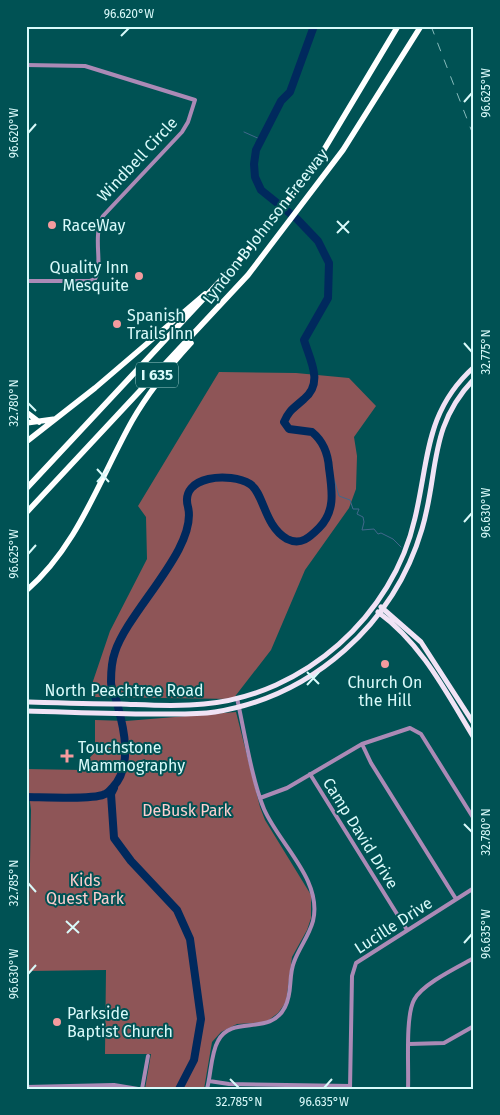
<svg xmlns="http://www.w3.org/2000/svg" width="500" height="1115" font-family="'Fira Sans',sans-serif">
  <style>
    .green { fill: #8e5557 }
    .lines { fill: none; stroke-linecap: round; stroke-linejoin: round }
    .stream { stroke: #41688c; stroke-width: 1 }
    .river { stroke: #00295d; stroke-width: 8 }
    .minor { stroke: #ab8ab6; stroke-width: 4 }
    .major { stroke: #f0e3f5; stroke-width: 5 }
    .highway { stroke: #fff; stroke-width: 5.5 }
    .rail { stroke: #86babb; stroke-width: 1; stroke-dasharray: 9 9; stroke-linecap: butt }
    .ticks { fill: none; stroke: #d9fafa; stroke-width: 2 }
    .poi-dot { fill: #f59b9e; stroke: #005254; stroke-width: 2 }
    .labels { text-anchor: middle; stroke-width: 4; stroke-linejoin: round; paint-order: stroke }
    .shield { fill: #005254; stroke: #98c8c8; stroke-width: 1 }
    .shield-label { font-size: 15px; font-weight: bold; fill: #d9fafa }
    .street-label { font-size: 16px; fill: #d9fafa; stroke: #005254 }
    .poi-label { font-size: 16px; fill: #d9fafa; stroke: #005254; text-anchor: start }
    .park-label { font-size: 16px; fill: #fdcece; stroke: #005254 }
    .neatline { fill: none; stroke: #d9fafa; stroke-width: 2 }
    .ticks-label { font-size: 12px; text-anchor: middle; fill: #d9fafa }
  </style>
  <rect width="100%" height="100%" fill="#005254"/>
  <path class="green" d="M219,372L296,373L349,378L376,406L354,437L357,456L356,489L349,508L305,570L271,650L233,699L95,697L90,690L110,631L147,559L146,517L138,506Z
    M236,712L260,807L265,820L311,895V918L307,930L292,957L286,1002L278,1013L266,1022L237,1024L221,1032L212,1042L204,1089H145L151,1054H105L106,970L28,971L31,810L26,769L83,770L84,764L95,752V720L126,721Z"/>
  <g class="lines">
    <path class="stream" d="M244,132L262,140
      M330,471L334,479L339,496L350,500L353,509H359L357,514L363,517L364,522L362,530L374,529L378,534L381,533L393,539L401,547"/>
    <path class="river" d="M114,788L111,794L114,838L131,861L177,910L190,939L201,1019L194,1060L179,1089
      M26,797C41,797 95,800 105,794C108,793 111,789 113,787C133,766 124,728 117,703C116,697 111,689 111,682C111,673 112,660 115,652C128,611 198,548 188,507C179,475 231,472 250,484C264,493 264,526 287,539C301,546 310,537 319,528C336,511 332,490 329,468C328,453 323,441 312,432L289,429L284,422C289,410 294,408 304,399C324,383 310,360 304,340L328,298L329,263L318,241L297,219L261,190L255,177L254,164L256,150L281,101L290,92L314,26"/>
    <path class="minor" d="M26,65L85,66L195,100L188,122L182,132L103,216C92,236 103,264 96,277C95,280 93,280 90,281H26
      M362,744L371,763L456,899
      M310,774L407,930
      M260,798L287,788L362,744L410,728L421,734L474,819
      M409,1044L444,1043L474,1026
      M209,1081L229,1084L350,1086
      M26,1087L114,1085L138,1089
      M142,1089L148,1056
      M207,1089C211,1074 211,1053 218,1041C232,1014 270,1037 285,1007C293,992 288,977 294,962C299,948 309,936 313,921C323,880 279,844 264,809C252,780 244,730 237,698
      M350,1089L352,976L356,963L474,888
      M408,1089C409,1068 405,1017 414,1000C422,984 458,967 474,958"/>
    <path class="major" d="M381,607L421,642L474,724
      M378,612C422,644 446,692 474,738
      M26,702C58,703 89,704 121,704C149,705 177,707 204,704C304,695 393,616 415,518C429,459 425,411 474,367
      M26,711C68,712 109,714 151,714C172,714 194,715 215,712C313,696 394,624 422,529C439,472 428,427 474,379"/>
    <path class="highway" d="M26,412L39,422
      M26,423L55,419
      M26,442L95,388L205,294
      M26,489L235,265L271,223L316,163L398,26
      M26,513L248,275L343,150L421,26
      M26,591C78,546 99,480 132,421C148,393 169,367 191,343"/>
    <path class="rail" d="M431,26L474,137"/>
  </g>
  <path class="ticks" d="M121,36L129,28M464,102L472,93M28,133L36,124M337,221L349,233M337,233L349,221M464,343L472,352M28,403L36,411M97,469L109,482M97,482L109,469M464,522L472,513M28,554L36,545M307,672L319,684M307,685L319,672M464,824L472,832M28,883L36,892M66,921L79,933M67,933L79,921M464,943L472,934M28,974L36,965M230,1079L239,1088M324,1088L332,1079"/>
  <g class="poi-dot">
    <circle cx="52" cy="225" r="5"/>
    <circle cx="139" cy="276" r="5"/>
    <circle cx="117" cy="324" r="5"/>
    <circle cx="385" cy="664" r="5"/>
    <path d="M64.5 748.5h5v5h5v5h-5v5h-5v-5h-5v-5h5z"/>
    <circle cx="57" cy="1022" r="5"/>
  </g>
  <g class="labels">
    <rect class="shield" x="136" y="362.5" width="42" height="25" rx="4"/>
    <g class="shield-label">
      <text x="157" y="380">I 635</text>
    </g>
    <g class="street-label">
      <text transform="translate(137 159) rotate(-47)" y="6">Windbell Circle</text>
      <text transform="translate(265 226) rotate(-52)" y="6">Lyndon B Johnson Freeway</text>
      <text x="124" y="696">North Peachtree Road</text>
      <text transform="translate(361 833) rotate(58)" y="6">Camp David Drive</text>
      <text transform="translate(393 925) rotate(-33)" y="6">Lucille Drive</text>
    </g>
    <g class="poi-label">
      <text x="62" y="231">RaceWay</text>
      <text x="129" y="273" text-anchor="end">Quality Inn<tspan x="129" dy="18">Mesquite</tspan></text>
      <text x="127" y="321">Spanish<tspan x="127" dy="18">Trails Inn</tspan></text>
      <text x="385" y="688" text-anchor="middle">Church On<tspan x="385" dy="18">the Hill</tspan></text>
      <text x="78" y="753">Touchstone<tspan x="78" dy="18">Mammography</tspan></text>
      <text x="67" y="1019">Parkside<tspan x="67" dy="18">Baptist Church</tspan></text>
    </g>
    <g class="park-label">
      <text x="187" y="816">DeBusk Park</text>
      <text x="85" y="886">Kids<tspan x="85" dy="18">Quest Park</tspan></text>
    </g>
  </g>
  <rect width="500" height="1115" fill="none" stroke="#005254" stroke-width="55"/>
  <rect x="28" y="28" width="444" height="1060" class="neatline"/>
  <g class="ticks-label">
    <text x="129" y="18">96.620°W</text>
    <text transform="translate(486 93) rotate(-90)" y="4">96.625°W</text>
    <text transform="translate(14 133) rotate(-90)" y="4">96.620°W</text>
    <text transform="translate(486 352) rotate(-90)" y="4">32.775°N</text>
    <text transform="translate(14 403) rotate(-90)" y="4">32.780°N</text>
    <text transform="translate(486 513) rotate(-90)" y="4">96.630°W</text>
    <text transform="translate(14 554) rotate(-90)" y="4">96.625°W</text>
    <text transform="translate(486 832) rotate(-90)" y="4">32.780°N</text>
    <text transform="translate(14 883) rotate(-90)" y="4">32.785°N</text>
    <text transform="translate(486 934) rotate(-90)" y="4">96.635°W</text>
    <text transform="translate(14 974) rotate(-90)" y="4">96.630°W</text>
    <text x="239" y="1106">32.785°N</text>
    <text x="324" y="1106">96.635°W</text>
  </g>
</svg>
